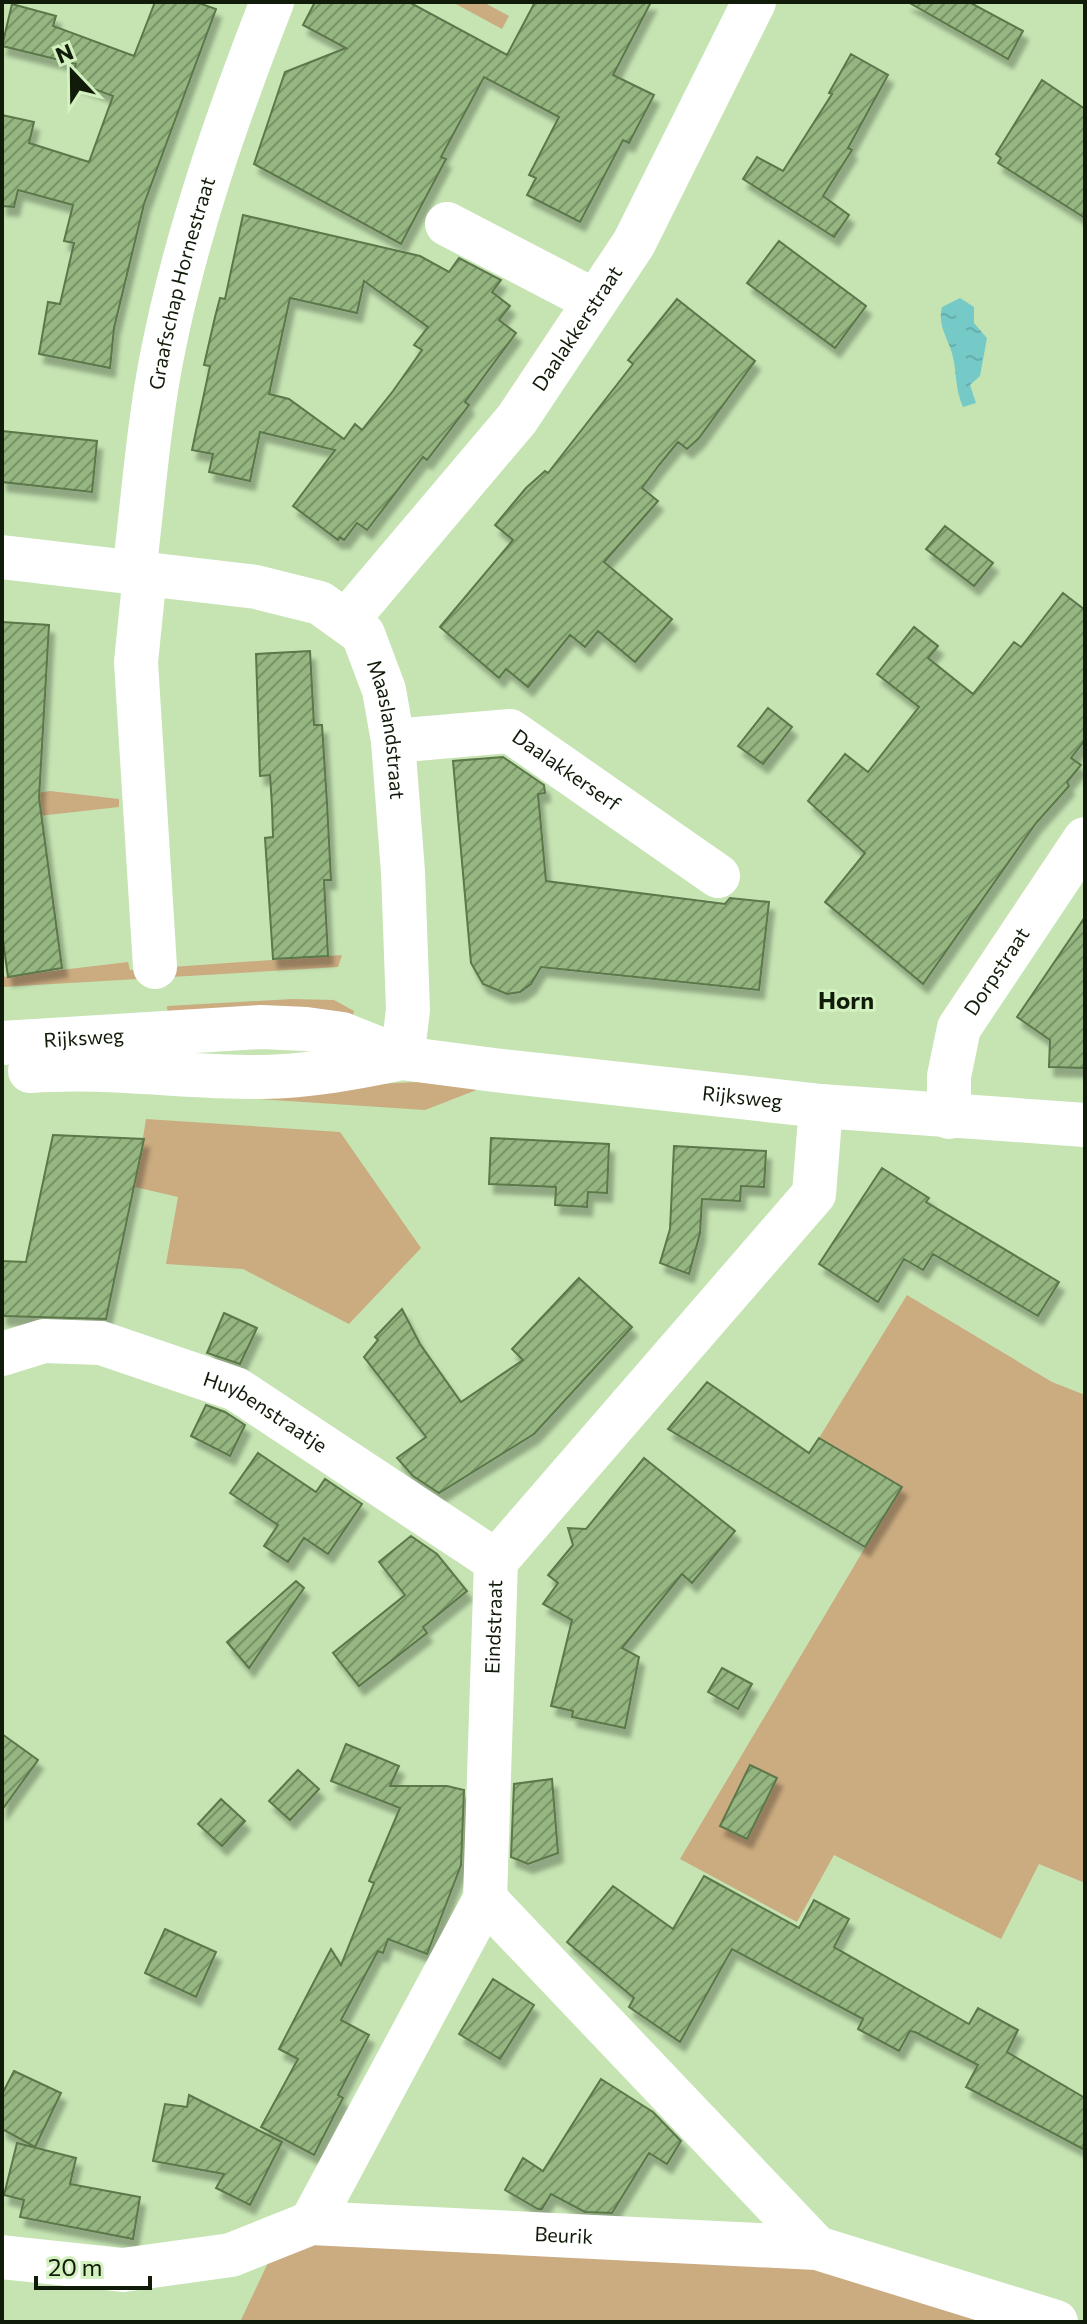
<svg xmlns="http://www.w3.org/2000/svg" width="1087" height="2324" font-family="Commissioner,sans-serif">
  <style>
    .grass { fill: #cbab80 }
    .water { fill: url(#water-ripples) }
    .building { fill: url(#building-hatch); stroke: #5b774a; stroke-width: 2; fill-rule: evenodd; filter: url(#shadow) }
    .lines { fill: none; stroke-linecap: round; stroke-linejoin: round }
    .minor { stroke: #fff; stroke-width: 44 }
    .major { stroke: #fff; stroke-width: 44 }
    .labels { text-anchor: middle; stroke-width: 6; stroke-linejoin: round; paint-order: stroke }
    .street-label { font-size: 20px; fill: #101b09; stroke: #d2f1bf }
    .quarter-label { font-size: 24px; font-weight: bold; fill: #101b09; stroke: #d2f1bf }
  </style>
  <defs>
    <pattern id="water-ripples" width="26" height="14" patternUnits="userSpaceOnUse" patternTransform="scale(2)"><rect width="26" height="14" fill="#75cac8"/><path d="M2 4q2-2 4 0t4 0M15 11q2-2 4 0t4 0" fill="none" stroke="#64adaa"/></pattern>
    <pattern id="building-hatch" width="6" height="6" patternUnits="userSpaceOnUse" patternTransform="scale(2)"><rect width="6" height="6" fill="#95b680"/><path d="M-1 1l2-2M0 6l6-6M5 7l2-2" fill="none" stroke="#789367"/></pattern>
    <filter id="shadow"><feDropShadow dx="5" dy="9" stdDeviation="2" flood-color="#0004"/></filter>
  </defs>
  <rect width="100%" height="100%" fill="#c5e4b2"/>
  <path class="grass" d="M452,2H483L509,16L502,29Z
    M50,791L119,799V807L2,820V799Z
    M342,955L338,967L2,987V977L128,962L130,970Z
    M292,999L334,1000L354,1011L353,1016L168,1020L167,1006Z
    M419,1082L479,1089L425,1110L241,1098L353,1085Z
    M146,1119L340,1132L421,1248L349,1324L243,1269L166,1264L178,1197L135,1187Z
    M907,1295L1052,1382L1085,1395V1883L1039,1864L1001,1939L834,1855L797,1922L680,1859L901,1487L819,1438Z
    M321,2238L817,2265L1005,2322H240L275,2248Z"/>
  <path class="water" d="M960,298L974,307V323L987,338L980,376L970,385L976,403L963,407C955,389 957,376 953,357C949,339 937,326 942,307Z"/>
  <path class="building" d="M155,2H196L216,9L144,204L114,328L110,368L39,354L48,302L60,304L74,243L64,241L73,205L18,190L14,207L2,206V115L34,122L29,143L89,162L113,96L70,80L76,64L2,46L12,4L56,16L53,26L134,56Z
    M315,2H409L507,55L535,2H651L613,75L654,95L629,143L623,140L580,222L527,195L536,178L529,175L559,117L484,77L441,157L446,159L401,244L254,164L285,72L346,48L303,25Z
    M908,2H969L1023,31L1008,59Z
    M851,54L888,75L848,148L852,150L823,196L849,215L834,237L743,179L757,157L783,171L832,94L829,93Z
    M1042,80L1085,109V218L998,163L1001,158L996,154Z
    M243,215L420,256L449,272L459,258L501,280L492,292L510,306L499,320L516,333L465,402L469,405L427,460L423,457L367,530L357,523L344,540L340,537L338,540L293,506L335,450L260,432L250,481L209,472L213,454L192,450L210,366L204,365L215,317L220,298L225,299ZM364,281L428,327L414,345L422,350L393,391L362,430L355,424L344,439L289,399L269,394L290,298L357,313Z
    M779,241L866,306L835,348L747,283Z
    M677,299L755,361L699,438L687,449L678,442L659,465L642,488L658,501L604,562L672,619L635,662L598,631L585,647L570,635L528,687L506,669L499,678L440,627L513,540L495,525L526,488L545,471L548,473L633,364L628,360Z
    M2,431L97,441L92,492L2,482Z
    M945,526L993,563L974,586L926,549Z
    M1063,593L1085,610V740L1071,758L1081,765L1067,782L1069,786L1036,823L923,984L825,902L865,853L808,801L845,754L868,772L919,707L877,674L914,627L938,646L928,658L973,694L1014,642L1021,647Z
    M2,622L49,625L39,798L62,968L8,977L2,933Z
    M310,651L314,725H322L327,803L331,880H324L328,956L273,959L265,838L273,837L272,806L270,775L260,776L256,654Z
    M768,708L792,727L763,764L738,746Z
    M503,757L544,785L545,793L538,794L546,881L725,904L730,898L769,902L759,990L541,967L531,984L520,992L507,994L483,984L471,963L453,761Z
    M1085,917V1068L1049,1067L1050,1040L1017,1017Z
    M53,1135L144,1139L106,1319L2,1316V1261L26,1262Z
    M491,1138L609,1144L607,1193L588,1192L587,1207L555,1205L556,1187L489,1184Z
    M674,1146L766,1151L764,1187L741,1186L740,1201L702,1199L700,1233L689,1274L660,1263L670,1229Z
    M882,1168L929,1198L926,1202L1059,1282L1038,1316L933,1254L923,1270L904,1259L878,1302L819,1264Z
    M579,1278L632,1327L534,1434L439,1493L413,1476L397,1458L426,1437L364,1357L378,1340L375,1337L402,1309L420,1344L461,1402L523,1360L512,1349Z
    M224,1313L257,1328L240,1364L207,1353Z
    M707,1382L809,1453L819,1438L902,1487L865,1547L668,1429Z
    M206,1405L225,1412L245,1425L230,1456L191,1436Z
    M258,1453L316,1492L325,1479L362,1504L328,1554L304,1538L288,1562L264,1546L278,1525L230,1493Z
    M644,1458L735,1531L692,1583L682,1574L622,1648L639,1657L625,1728L572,1717L573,1711L551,1706L572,1620L543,1604L558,1583L548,1575L573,1545L568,1528L586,1529Z
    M411,1536L437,1554L467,1591L423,1627L427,1633L359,1686L333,1653L405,1595L379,1562Z
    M296,1581L304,1588L249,1668L227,1642Z
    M722,1668L752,1684L738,1709L708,1692Z
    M2,1734L38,1760L2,1810Z
    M346,1744L399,1766L390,1786H447L464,1790L461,1865L427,1954L388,1939L383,1953L378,1951L341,2020L369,2035L338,2095L343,2098L314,2155L261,2127L298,2059L279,2049L331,1949L341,1965L374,1883L369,1881L400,1808L331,1781Z
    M750,1765L777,1778L747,1839L720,1826Z
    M298,1770L319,1789L290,1820L269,1801Z
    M552,1779L558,1853L528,1864L511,1857L514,1784Z
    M221,1799L245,1821L222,1846L198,1824Z
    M704,1876L799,1928L814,1900L849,1919L834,1947L969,2024L978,2008L1018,2030L1007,2052L1085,2098V2150L966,2087L978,2065L915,2032L910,2031L899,2051L858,2029L863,2019L732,1949L680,2042L629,2007L634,1998L567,1942L613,1886L673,1929Z
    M165,1929L216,1952L196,1997L145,1973Z
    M493,1979L534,2005L500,2059L459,2034Z
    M14,2071L61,2093L35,2147L2,2129V2094Z
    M601,2079L653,2112L681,2141L667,2164L649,2153L612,2213L585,2212L551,2194L542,2209H538L505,2190L523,2158L543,2171Z
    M189,2095L282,2142L250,2205L216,2188L224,2174L153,2161L165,2104L187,2107Z
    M17,2143L76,2158L70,2184L140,2197L133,2239L20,2217L24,2200L4,2195Z"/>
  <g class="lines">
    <g class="minor">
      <path d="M447,224L595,301"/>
      <path id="s1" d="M2,557L256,587L320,603L363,634L384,690L393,741L403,872L408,1010L402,1058"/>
      <path id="s2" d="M134,573C143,501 148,427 162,356C186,234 227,117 272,2"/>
      <path d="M145,574L136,662L155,967"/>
      <path id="s3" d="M347,620L517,419L634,243L754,2"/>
      <path id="s4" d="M393,741L510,731L718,876"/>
      <path id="s5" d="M949,1117V1076L959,1028L1085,839"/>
      <path id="s6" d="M2,1354L44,1341L101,1343L236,1389L496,1561"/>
      <path d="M485,1899L817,2248"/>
      <path id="s7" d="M311,2223L485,1899L496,1561L814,1194L821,1106"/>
      <path id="s8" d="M2,2257L123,2270L231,2255L311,2223L817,2248L1056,2322"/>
    </g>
    <g class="major">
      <path id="s9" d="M2,1043L261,1027L306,1029L342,1034L402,1058L494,1070L821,1106L1085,1125"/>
      <path d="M30,1071C108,1065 185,1078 262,1077C310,1076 355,1068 402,1058"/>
    </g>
  </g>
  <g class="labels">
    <g class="street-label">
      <text dy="7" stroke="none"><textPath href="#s2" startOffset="294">Graafschap Hornestraat</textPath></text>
      <text dy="7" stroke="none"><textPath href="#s3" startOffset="372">Daalakkerstraat</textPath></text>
      <text dy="7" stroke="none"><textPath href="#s1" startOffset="474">Maaslandstraat</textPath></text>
      <text dy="7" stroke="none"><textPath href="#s4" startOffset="186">Daalakkerserf</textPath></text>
      <text dy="7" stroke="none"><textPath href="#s5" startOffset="158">Dorpstraat</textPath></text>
      <text dy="7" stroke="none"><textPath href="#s9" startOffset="82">Rijksweg</textPath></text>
      <text dy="7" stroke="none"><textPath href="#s9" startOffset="748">Rijksweg</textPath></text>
      <text dy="7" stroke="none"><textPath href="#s6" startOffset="280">Huybenstraatje</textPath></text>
      <text dy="7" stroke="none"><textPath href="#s7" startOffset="640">Eindstraat</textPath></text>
      <text dy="7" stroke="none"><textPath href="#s8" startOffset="570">Beurik</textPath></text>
    </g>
    <g class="quarter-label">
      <text x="846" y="1009">Horn</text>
    </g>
  </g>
  <rect width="1087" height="2324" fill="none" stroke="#101b09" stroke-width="8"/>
  <g transform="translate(72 72) rotate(338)" stroke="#d2f1bf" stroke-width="6" paint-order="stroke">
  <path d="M0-6L14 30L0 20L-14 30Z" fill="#101b09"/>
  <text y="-12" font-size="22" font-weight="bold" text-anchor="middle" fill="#101b09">N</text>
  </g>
  <path d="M36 2276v12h114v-12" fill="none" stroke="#101b09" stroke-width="4"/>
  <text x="48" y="2276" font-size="24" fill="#101b09" stroke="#d2f1bf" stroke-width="6" paint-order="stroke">20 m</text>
</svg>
